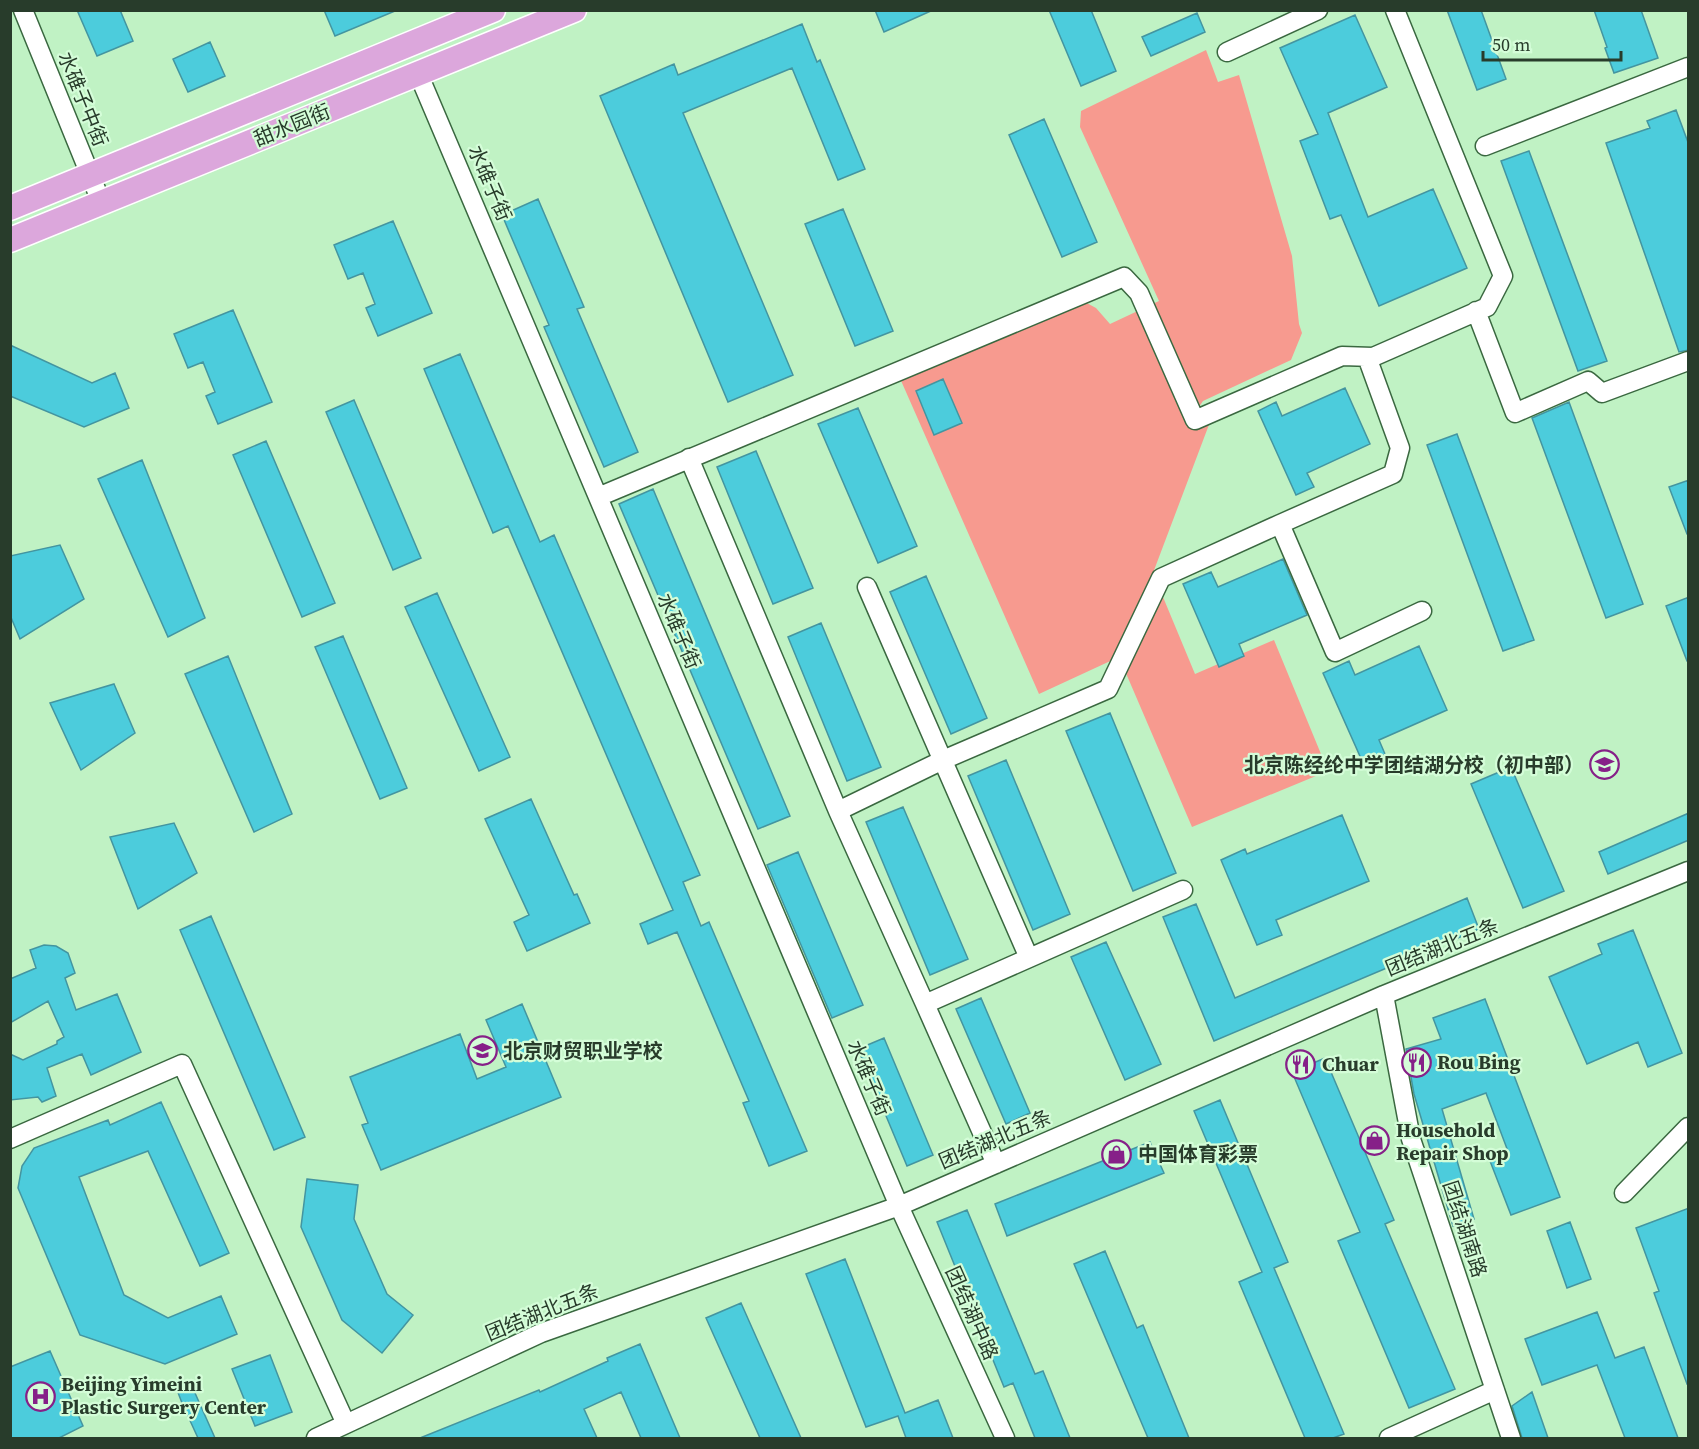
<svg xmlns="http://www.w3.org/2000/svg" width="1699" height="1449" font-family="'Source Serif 4','Noto Sans SC',serif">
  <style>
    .green { fill: #f79a8f }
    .building { fill: #4cccdc; stroke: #4395a0; stroke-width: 1.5 }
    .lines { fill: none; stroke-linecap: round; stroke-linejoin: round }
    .minor-casing { stroke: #3a6840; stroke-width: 21 }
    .major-casing { stroke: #fff; stroke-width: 27 }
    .minor { stroke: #fff; stroke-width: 18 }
    .major { stroke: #dca7dc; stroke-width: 24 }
    .labels { text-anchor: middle; stroke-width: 4.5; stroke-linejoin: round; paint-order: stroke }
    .street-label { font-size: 20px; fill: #283c2b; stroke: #d4fdd8 }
    .poi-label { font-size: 20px; font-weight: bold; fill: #283c2b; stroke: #d4fdd8; text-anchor: start }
  </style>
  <rect width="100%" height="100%" fill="#c0f2c4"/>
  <path class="green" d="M1206,50L1218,82L1239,75L1292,256L1299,324L1302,333L1291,360L1203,401L1196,411L1210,422L1153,573L1195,674L1274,640L1328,771L1192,827L1119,657L1039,694L895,367L1068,293L1096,308L1110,324L1159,301L1080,127L1081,111Z"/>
  <path class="building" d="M77,10H120L133,41L97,56Z
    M324,10H395V11L335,36Z
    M875,10H933L884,32Z
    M1049,10H1091L1116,71L1081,86Z
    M1447,10H1481L1506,79L1477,90Z
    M1594,10H1641L1658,58L1614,73L1605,48L1607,47Z
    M1197,13L1205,32L1151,56L1142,37Z
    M1355,15L1387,87L1328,113L1368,217L1433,189L1467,268L1379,306L1341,215L1330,219L1300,141L1318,134L1280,48Z
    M802,24L817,62L820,60L865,169L838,180L792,68L683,113L793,375L728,402L600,96L674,64L678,75Z
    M210,42L225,76L188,92L173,59Z
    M1676,110L1689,145V350L1679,352L1606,143L1650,128L1647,121Z
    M1044,119L1097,242L1062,257L1009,135Z
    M1529,151L1607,361L1578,371L1501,161Z
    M538,199L584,307L577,309L638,452L604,467L544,327L549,325L502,215Z
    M843,209L893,331L855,346L805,224Z
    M393,221L432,313L378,336L366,308L375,304L363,273L348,279L334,245Z
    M233,310L272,402L218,424L206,396L215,392L203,362L188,368L174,334Z
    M10,345L92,383L115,373L129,408L84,427L10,396Z
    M460,354L540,542L554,535L700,875L683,882L701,926L709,922L807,1151L769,1166L743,1103L749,1101L677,932L648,944L640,924L673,910L508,526L493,533L424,369Z
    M943,379L962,423L934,435L916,391Z
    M1345,388L1370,444L1307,473L1314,487L1296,495L1258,411L1276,402L1282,416Z
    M354,400L421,558L393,570L326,412Z
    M1569,402L1643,604L1606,618L1532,418Z
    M858,408L917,546L878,563L818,424Z
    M1457,434L1534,640L1503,651L1427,445Z
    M266,441L335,603L302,617L233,455Z
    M756,451L813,588L773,604L717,467Z
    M142,460L205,618L168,637L98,479Z
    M1689,480V534H1687L1669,487Z
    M653,489L790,816L758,829L619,504Z
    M60,545L84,599L20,639L10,615V556Z
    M1283,559L1307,615L1239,644L1244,656L1219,667L1183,584L1211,572L1218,587Z
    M926,576L987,718L951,734L890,592Z
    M437,593L510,757L479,771L405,607Z
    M1689,597V661H1687L1666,606Z
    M821,623L881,767L847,781L788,637Z
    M343,636L407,788L380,799L315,647Z
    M1419,646L1447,710L1379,740L1385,754L1363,763L1323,673L1349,661L1355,675Z
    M228,656L292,814L254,832L185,674Z
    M114,684L135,733L81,770L50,703Z
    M1110,713L1176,873L1133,891L1066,731Z
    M1006,760L1070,914L1033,930L968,776Z
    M1511,767L1564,891L1523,908L1471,784Z
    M531,799L574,895L577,894L590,923L527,951L514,922L529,915L485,819Z
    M903,807L968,959L930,975L866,822Z
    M1689,813V840L1608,874L1599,852Z
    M1342,815L1369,881L1276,920L1282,935L1257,945L1221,860L1245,849L1247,854Z
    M174,823L197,873L138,909L110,837Z
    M798,852L863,1005L832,1018L767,865Z
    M1467,898L1479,929L1214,1041L1163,917L1196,904L1235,998Z
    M211,916L305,1137L274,1150L180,930Z
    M1633,930L1682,1053L1648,1067L1638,1042L1587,1064L1549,977L1602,954L1598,944Z
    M1106,942L1161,1064L1125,1080L1071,957Z
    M44,945L56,946L68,953L75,973L65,978L76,1010L117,994L141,1052L91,1075L82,1054L47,1068L56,1096L42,1102L38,1097L10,1100V1054L23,1060L57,1044V1041L64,1037L48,1001L10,1023V979L36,968L30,950Z
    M981,998L1030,1113L1006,1124L956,1009Z
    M1485,999L1560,1197L1511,1215L1490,1161L1509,1154L1486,1093L1442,1109L1474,1219L1453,1226L1414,1094L1406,1049L1441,1039L1433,1018Z
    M522,1004L561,1097L381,1170L362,1125L368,1123L350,1077L460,1034L477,1079L506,1067L486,1020Z
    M884,1038L933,1155L907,1166L858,1049Z
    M1325,1058L1394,1220L1385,1224L1455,1389L1409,1408L1338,1241L1360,1232L1292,1072Z
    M1220,1100L1288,1262L1274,1268L1344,1434L1333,1438H1305L1239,1282L1262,1272L1194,1111Z
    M161,1102L229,1253L200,1266L148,1151L79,1177L124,1295L168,1318L221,1296L237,1334L165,1364L80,1335L18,1188L22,1166L34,1148L108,1120L110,1125Z
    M1150,1142L1164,1173L1007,1236L995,1204Z
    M307,1179L358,1185L354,1219L387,1294L413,1315L382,1353L342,1320L301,1227Z
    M1689,1208V1383L1687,1384L1654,1293L1659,1291L1636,1228Z
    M967,1210L1035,1374L1043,1371L1070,1438H1035L1013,1383L1004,1387L937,1222Z
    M1570,1222L1591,1279L1567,1288L1547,1231Z
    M1105,1251L1137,1328L1143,1325L1189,1438H1148L1074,1264Z
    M845,1259L905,1413L938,1400L953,1438H906L898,1416L866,1427L806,1274Z
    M741,1303L801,1438H760L706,1318Z
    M1597,1312L1615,1358L1644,1347L1678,1438H1625L1597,1365L1542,1385L1525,1339Z
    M640,1344L680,1438H641L621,1392L584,1409L597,1438H420L539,1390L540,1392L608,1361L607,1358Z
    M50,1351L83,1426L59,1438H10V1367Z
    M270,1355L292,1412L255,1426L232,1369Z
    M191,1384L215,1438H198L182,1403L177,1390Z
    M1532,1392L1548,1438H1522L1512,1406Z"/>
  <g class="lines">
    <defs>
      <path id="minor" d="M23,10L102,204
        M1227,52L1318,10
        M418,73L899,1206L1005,1438
        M1485,146L1688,67
        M1476,311L1515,413L1588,381L1602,393L1688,361
        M1367,357L1400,448L1393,474L1280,524L1335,652L1422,611
        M689,458L838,811L925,1004
        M598,497L1124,277L1139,293L1195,420L1342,356L1373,357L1487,307L1503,276L1395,10
        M867,587L1029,958
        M838,811L943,760L1108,689L1161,578L1280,524
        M1384,995L1411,1139L1511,1438
        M10,1139L182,1064L346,1424
        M996,1164L925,1004L1183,890
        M1624,1193L1688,1127
        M316,1438L541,1333L899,1206L1384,995L1688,871
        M1389,1438L1495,1390"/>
      <path id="major" d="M10,208L493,10
        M10,240L574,10"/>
    </defs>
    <use href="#minor" class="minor-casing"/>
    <use href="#major" class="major-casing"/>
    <use href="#minor" class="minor"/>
    <use href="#major" class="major"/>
  </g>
  <defs>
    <symbol id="school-ring" viewBox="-11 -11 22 22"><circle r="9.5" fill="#d4fdd8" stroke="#862088" stroke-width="1.5"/><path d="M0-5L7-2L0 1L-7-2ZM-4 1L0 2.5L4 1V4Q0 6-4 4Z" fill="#862088"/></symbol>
    <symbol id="restaurant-ring" viewBox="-11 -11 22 22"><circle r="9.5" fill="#d4fdd8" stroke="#862088" stroke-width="1.5"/><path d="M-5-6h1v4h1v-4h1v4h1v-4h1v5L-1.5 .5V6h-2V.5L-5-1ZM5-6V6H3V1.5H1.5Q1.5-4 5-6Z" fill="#862088"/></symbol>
    <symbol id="shop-ring" viewBox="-11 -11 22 22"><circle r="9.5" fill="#d4fdd8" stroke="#862088" stroke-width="1.5"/><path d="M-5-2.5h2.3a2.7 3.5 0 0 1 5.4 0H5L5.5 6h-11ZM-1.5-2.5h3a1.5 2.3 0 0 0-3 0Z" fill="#862088"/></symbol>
    <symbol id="hospital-ring" viewBox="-11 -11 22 22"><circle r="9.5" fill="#d4fdd8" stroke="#862088" stroke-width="1.5"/><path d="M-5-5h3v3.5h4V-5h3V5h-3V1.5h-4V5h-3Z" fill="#862088"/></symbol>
  </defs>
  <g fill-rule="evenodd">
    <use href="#school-ring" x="1588" y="748" width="33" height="33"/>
    <use href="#school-ring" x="466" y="1034" width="33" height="33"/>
    <use href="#restaurant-ring" x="1400" y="1046" width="33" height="33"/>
    <use href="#restaurant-ring" x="1284" y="1048" width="33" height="33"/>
    <use href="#shop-ring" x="1358" y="1124" width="33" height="33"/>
    <use href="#shop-ring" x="1100" y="1138" width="33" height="33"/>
    <use href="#hospital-ring" x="24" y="1380" width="33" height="33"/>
  </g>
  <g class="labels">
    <g class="street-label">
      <text transform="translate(83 99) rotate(68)" y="7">水碓子中街</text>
      <text transform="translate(292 125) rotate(-22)" y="7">甜水园街</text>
      <text transform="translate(490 183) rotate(67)" y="7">水碓子街</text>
      <text transform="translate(679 631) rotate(67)" y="7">水碓子街</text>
      <text transform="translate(1442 947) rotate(-22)" y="7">团结湖北五条</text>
      <text transform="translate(869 1078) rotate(67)" y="7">水碓子街</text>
      <text transform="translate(995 1139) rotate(-23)" y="7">团结湖北五条</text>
      <text transform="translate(1465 1229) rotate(72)" y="7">团结湖南路</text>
      <text transform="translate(542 1312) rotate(-22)" y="7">团结湖北五条</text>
      <text transform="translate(972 1313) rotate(66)" y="7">团结湖中路</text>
    </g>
    <g class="poi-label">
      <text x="1584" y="772" text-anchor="end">北京陈经纶中学团结湖分校（初中部）</text>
      <text x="503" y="1058">北京财贸职业学校</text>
      <text x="1437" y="1069">Rou Bing</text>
      <text x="1322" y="1071">Chuar</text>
      <text x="1396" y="1137">Household<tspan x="1396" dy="23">Repair Shop</tspan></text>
      <text x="1138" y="1161">中国体育彩票</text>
      <text x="61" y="1391">Beijing Yimeini<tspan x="61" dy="23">Plastic Surgery Center</tspan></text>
    </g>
  </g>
  <rect width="1699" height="1449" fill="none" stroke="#283c2b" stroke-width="24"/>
  <path d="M1483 51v9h138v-9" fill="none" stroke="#283c2b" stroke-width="3"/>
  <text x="1492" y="51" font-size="18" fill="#283c2b" stroke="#d4fdd8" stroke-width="4.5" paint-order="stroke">50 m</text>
</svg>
